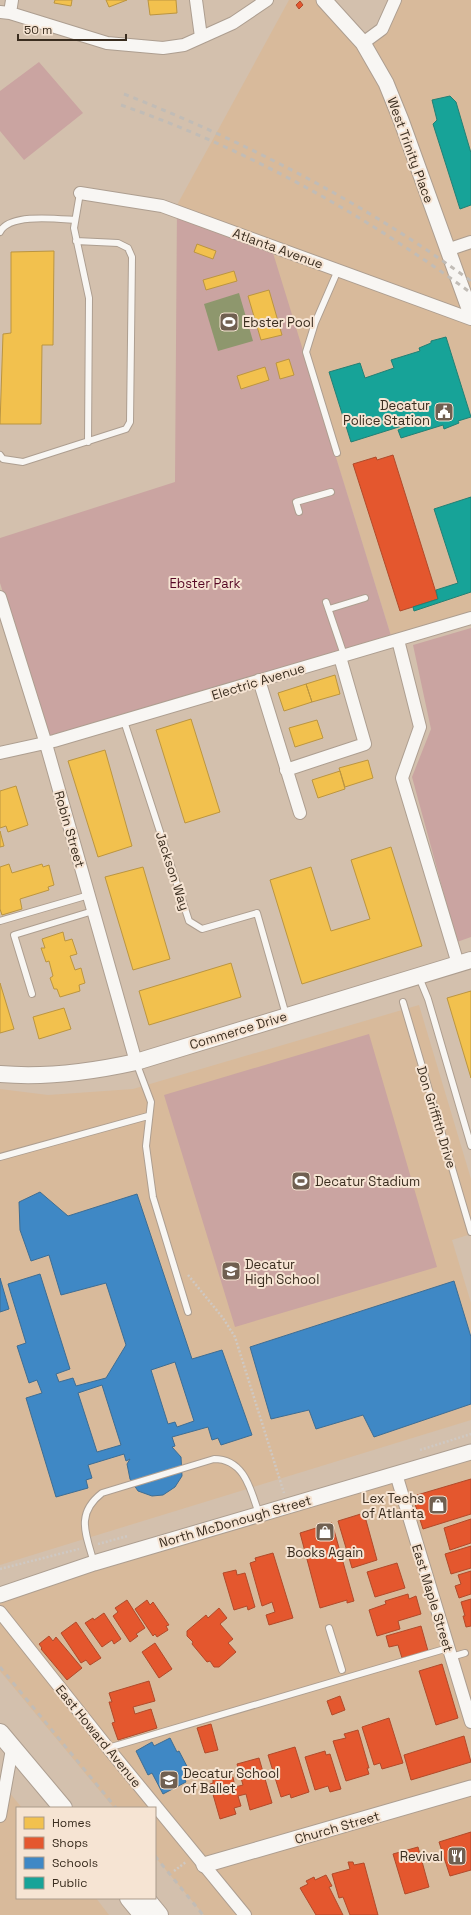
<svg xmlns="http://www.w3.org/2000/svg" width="471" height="1915" font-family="'Space Grotesk',sans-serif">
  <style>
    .built { fill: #d8ba9b }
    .green { fill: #caa4a1 }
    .water { fill: #8e976d }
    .homes { fill: #f2c14e; stroke: #bb9540 }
    .shops { fill: #e4572e; stroke: #b14a2a }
    .schools { fill: #3f88c5; stroke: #3e6d93; fill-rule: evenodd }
    .public { fill: #17a398; stroke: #228074 }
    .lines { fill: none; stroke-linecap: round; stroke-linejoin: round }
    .service-casing { stroke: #ad9e90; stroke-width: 8 }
    .minor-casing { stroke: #ad9e90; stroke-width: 14 }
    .tertiary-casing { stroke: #ad9e90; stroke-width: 17 }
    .secondary-casing { stroke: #ad9e90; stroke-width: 18 }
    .primary-casing { stroke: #ad9e90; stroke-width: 20 }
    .path { stroke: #cfc8c2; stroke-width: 2.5; stroke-dasharray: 2 2; stroke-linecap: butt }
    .service { stroke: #f8f6f3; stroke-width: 6 }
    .minor { stroke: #f8f6f3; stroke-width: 12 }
    .tertiary { stroke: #f8f6f3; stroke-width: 15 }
    .secondary { stroke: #f8f6f3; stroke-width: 16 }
    .primary { stroke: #f8f6f3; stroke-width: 18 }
    .rail { stroke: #c1bcb6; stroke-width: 3; stroke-dasharray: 5 5; stroke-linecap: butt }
    .labels { text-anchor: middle; stroke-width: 4; stroke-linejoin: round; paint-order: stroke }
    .street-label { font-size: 13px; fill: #3a2d1f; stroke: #f6e4d3 }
    .poi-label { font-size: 13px; fill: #3a2d1f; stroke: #f6e4d3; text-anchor: start }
    .park-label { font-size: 13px; fill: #570925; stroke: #f6e4d3 }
  </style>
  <rect width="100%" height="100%" fill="#d3c0ad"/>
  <path class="built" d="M289,0H320L368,45L393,0H471V615L392,639L335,455L177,205Z
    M419,1005L471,1179V1234L452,1240L471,1303V1420L0,1565V1089L48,1095L133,1089Z
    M471,1456V1915H204L155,1857V1808H114L0,1671V1600Z
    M0,1781L22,1808H17V1898H96L109,1915H0Z"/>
  <path class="green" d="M39,62L83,113L24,160L0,131V91Z
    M177,205L269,240L392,639L48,739L0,583V538L175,482Z
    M471,628V937L457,942L412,777L431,729L413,645Z
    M369,1034L437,1267L235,1327L164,1095Z"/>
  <path class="water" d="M239,293L253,341L218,351L204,304Z"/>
  <path class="homes" d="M55,0H72L71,6L54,3Z
    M106,0H127L109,7Z
    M148,0H176L177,13L150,15Z
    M197,244L216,251L213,259L194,252Z
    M54,251L53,345H42L41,424H0L3,334L11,333V252Z
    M234,271L237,281L206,290L203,280Z
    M269,290L282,335L261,340L248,296Z
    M289,359L294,375L280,379L276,363Z
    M265,367L269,380L241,389L237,376Z
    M335,675L340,694L312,702L306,684Z
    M306,684L312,702L284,711L278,693Z
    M191,719L220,812L185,823L156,730Z
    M317,720L323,738L295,747L289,728Z
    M105,750L132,846L98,857L68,761Z
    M368,760L373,778L345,787L339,768Z
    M340,771L345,789L318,798L312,780Z
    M16,786L28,825L8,832L6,826L0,828V791Z
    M0,831L4,846L0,847Z
    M391,847L422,946L302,984L270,880L311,867L331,931L370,919L351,860Z
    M9,864L12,873L42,864L43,867L49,865L54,885L48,887L49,890L20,899L22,909L2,915L0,909V867Z
    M143,867L170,959L133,970L105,877Z
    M63,932L65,941L72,939L77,954L70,956L75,970L81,968L85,983L79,985L80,991L60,997L57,989H54L50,978L53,976L49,961L46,962L41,948H45L42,939Z
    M231,963L241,997L149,1025L139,991Z
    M0,983L14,1029L0,1033Z
    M471,991V1078L447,998Z
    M64,1008L71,1029L39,1039L33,1017Z"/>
  <path class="shops" d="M300,1L303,5L299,9L296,5Z
    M393,455L438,599L400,611L353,464L376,457L377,460Z
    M471,1479V1514L423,1529L414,1501L417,1495Z
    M364,1513L377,1560L352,1568L338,1521Z
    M471,1519V1543L450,1550L444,1528Z
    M332,1523L354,1601L347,1603V1600L320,1608L300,1533Z
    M471,1546V1568L451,1574L445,1554Z
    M273,1553L293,1618L269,1625L266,1615L275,1612L272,1602L262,1606L250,1563L256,1561L255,1558Z
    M397,1563L405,1588L375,1597L367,1572Z
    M236,1570L237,1575L245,1573L255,1607L248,1610L247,1606L234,1610L223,1573Z
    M471,1571V1594L459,1598L455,1586L461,1584L458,1575Z
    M408,1594L409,1599L416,1596L421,1614L398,1621L400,1629L377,1636L369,1610L386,1604L385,1601Z
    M471,1599V1626L466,1627L463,1616H465L461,1602Z
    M127,1600L145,1628L136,1634L138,1636L130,1642L113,1616L118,1612L115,1608Z
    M147,1600L150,1605L153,1602L169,1625L166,1626L168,1630L157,1637L155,1634L153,1636L135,1609Z
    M219,1608L227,1618L220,1624L233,1639L228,1643L236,1652L219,1667H214L210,1661L207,1662L192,1644L193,1642L187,1636V1631L206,1615L208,1618Z
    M104,1613L121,1639L114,1644L112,1640L102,1647L85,1623L93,1618L94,1620Z
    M76,1622L101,1658L90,1665L86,1660L81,1663L61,1633Z
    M421,1626L428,1651L402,1658L398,1645L389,1647L386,1636Z
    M49,1636L53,1641L56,1637L82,1668L67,1680L41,1649L42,1648L39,1644Z
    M155,1643L172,1669L159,1678L142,1652Z
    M442,1664L458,1718L436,1725L419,1671Z
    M149,1681L155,1701L133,1707L135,1714L151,1709L157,1728L118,1740L112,1723L115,1722L109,1702H112L109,1693Z
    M340,1696L345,1710L332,1715L327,1701Z
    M389,1718L403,1763L382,1769L380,1763L374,1765L362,1727Z
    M211,1724L218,1750L205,1753L197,1728Z
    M358,1730L369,1768H367L369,1774L346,1781L333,1741L346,1738L344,1734Z
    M464,1736L471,1762L411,1780L404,1755Z
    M295,1747L309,1792L291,1798L290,1794L281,1797L268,1755Z
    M325,1751L326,1755L330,1754L341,1789L330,1792L328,1786L315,1790L305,1757Z
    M259,1758L272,1803L250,1810L246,1794L238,1796L241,1806L234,1808L236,1814L220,1819L210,1784L213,1783V1775L220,1773L221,1777L229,1775L230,1778L233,1777L235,1787L243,1785L237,1764Z
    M471,1832V1870L450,1876L439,1842Z
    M418,1847L429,1887L405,1894L393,1854Z
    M348,1862H353L354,1865L364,1863L378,1915H350L343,1897L339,1898L332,1874L350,1869Z
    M326,1875L332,1886L329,1887L343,1915H316L300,1888L308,1884L306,1881L314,1877L315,1880Z"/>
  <path class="schools" d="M40,1192L68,1216L137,1194L192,1359L222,1350L252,1435L221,1445L218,1438L212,1440L208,1427L172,1437L175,1446L172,1447L181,1457L182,1476L175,1487L163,1495L152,1496L138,1491L130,1479L127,1464L130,1459L126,1461L124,1454L88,1465L92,1478L86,1480L88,1488L56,1497L26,1398L42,1393L37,1380L29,1383L17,1346L26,1343L8,1284L40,1274L70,1369L56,1374L59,1382L73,1378L76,1386L106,1378L126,1345L106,1283L61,1295L49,1255L31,1261L20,1230L19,1202ZM175,1362L194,1421L177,1427L175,1422L168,1424L151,1370ZM102,1385L121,1445L97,1452L78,1393Z
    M0,1278L9,1309L0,1312Z
    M454,1281L471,1337V1404L374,1437L363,1415L316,1429L309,1410L271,1419L250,1347Z
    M170,1738L177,1752L179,1751L192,1776L185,1780L186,1782L163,1794L152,1773L148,1775L136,1751L152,1742L154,1746Z"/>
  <path class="public" d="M450,96L456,102L471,153V205L460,209L433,124L437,120L432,100Z
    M446,337L471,417L458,421L459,423L444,429L443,425L401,438L398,430L406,427L405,425L351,442L329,372L360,363L365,378L394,368L391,360L420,351L419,348L431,343V341Z
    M471,497V592L414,611L413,607L438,599L436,590L458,583L434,509Z"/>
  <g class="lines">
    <defs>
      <path id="service" d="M80,193L74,228L89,298L88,442
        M0,232C9,213 58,219 75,220
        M337,453L306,352L315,323L338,270
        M0,455L3,459L23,462L126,429L130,422L132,257L128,248L118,243L76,241
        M299,512L296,502L331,492
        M326,602L344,655
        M329,609L365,598
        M124,721L189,921L202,929L257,913L286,1015
        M0,921L89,895
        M419,977L428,999L471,1146
        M32,994L14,935L93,911
        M403,1002L471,1232
        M136,1062L151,1102L146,1146L153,1197L188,1312
        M0,1157L148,1116
        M94,1563C86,1534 75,1514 102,1493L214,1459C245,1459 251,1491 259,1514
        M329,1628L342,1670
        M451,1657L465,1653
        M108,1748L448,1648"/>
      <path id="minor" d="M196,0L201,37
        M0,12L10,13L107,43L163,48L184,45L233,23L267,0
        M10,13L12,0
        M363,43L382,29L395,0
        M80,193L162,206L471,319
        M447,250L471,242
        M0,597L46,744L136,1062
        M398,640L420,727L402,778L458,964
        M259,680L300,813
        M0,753L54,741L471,618
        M286,770L365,744L340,657
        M396,1474L471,1722
        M0,1612L108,1748L245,1915
        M0,1816L12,1749"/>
      <path id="tertiary" d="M324,0L363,43L386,83L401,120L471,314
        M0,1595L94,1563L471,1452
        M204,1865L471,1788"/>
      <path id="secondary" d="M0,1074C46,1078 91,1072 136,1062L471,960"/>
      <path id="primary" d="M0,1733L63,1808
        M129,1898L143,1915
        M145,1898L159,1915"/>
    </defs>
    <use href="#service" class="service-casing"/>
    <use href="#minor" class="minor-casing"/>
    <use href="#tertiary" class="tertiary-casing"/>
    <use href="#secondary" class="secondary-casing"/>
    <use href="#primary" class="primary-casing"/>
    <path class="path" d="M188,1275L223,1318L235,1337L284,1493
      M420,1450L471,1434
      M98,1544L128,1536
      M0,1569L79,1549
      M174,1871L186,1862"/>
    <use href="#service" class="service"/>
    <use href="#minor" class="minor"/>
    <use href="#tertiary" class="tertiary"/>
    <use href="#secondary" class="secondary"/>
    <use href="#primary" class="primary"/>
    <path class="rail" d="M124,94C248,143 363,202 471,281
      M121,105C247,149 364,214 471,293
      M0,1667L116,1808
      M155,1856L203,1915"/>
  </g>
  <defs>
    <symbol id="stadium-square" viewBox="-11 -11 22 22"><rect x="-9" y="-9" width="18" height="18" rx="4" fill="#706051" stroke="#f6e4d3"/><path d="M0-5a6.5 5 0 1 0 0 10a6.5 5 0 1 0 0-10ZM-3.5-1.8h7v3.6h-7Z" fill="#fff"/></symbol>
    <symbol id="civic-square" viewBox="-11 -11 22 22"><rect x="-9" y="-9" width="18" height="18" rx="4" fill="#706051" stroke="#f6e4d3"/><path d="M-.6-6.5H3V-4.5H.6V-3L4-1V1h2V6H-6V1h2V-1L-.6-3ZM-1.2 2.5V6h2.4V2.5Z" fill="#fff"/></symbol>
    <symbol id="school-square" viewBox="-11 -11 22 22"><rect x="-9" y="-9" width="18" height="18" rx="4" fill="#706051" stroke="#f6e4d3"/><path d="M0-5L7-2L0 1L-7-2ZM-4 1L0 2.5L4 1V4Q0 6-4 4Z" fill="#fff"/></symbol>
    <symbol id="shop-square" viewBox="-11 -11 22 22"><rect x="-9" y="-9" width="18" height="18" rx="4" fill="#706051" stroke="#f6e4d3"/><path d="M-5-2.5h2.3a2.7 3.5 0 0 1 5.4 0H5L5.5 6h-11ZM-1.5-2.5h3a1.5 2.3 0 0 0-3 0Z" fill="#fff"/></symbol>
    <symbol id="restaurant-square" viewBox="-11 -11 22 22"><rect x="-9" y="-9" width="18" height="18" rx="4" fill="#706051" stroke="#f6e4d3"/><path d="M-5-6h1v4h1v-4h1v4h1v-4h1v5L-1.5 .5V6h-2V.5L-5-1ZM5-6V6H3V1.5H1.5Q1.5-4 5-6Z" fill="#fff"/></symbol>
  </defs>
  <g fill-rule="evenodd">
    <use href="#stadium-square" x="218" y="311" width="22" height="22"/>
    <use href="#civic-square" x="433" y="401" width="22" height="22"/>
    <use href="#stadium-square" x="290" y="1170" width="22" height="22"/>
    <use href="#school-square" x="220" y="1260" width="22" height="22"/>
    <use href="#shop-square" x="427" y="1494" width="22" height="22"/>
    <use href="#shop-square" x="314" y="1521" width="22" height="22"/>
    <use href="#school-square" x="158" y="1769" width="22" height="22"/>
    <use href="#restaurant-square" x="446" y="1845" width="22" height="22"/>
  </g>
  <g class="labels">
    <g class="street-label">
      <text transform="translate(411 150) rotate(70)" y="5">West Trinity Place</text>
      <text transform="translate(278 248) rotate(20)" y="5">Atlanta Avenue</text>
      <text transform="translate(258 681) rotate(-17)" y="5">Electric Avenue</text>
      <text transform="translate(70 829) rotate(74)" y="5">Robin Street</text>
      <text transform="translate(173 871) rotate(72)" y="5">Jackson Way</text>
      <text transform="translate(238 1030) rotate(-17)" y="5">Commerce Drive</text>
      <text transform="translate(437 1117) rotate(73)" y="5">Don Griffith Drive</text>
      <text transform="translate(235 1521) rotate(-16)" y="5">North McDonough Street</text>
      <text transform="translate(433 1598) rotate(73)" y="5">East Maple Street</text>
      <text transform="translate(99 1736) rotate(51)" y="5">East Howard Avenue</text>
      <text transform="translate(337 1827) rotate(-16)" y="5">Church Street</text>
    </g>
    <g class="poi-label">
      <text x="243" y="327">Ebster Pool</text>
      <text x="430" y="410" text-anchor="end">Decatur<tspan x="430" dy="15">Police Station</tspan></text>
      <text x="315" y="1186">Decatur Stadium</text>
      <text x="245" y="1269">Decatur<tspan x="245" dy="15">High School</tspan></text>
      <text x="424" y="1503" text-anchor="end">Lex Techs<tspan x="424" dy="15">of Atlanta</tspan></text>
      <text x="325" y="1557" text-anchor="middle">Books Again</text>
      <text x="183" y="1778">Decatur School<tspan x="183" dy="15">of Ballet</tspan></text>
      <text x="443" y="1861" text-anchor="end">Revival</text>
    </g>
    <g class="park-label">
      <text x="205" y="588">Ebster Park</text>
    </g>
  </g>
  <rect x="16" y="1807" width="140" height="92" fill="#f6e4d3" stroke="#ab9b8b"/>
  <rect x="24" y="1817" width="20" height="12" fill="#f2c14e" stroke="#ab9b8b"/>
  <text x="52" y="1827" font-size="12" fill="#3a2d1f">Homes</text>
  <rect x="24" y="1837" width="20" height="12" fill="#e4572e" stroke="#ab9b8b"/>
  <text x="52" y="1847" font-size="12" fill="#3a2d1f">Shops</text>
  <rect x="24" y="1857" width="20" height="12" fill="#3f88c5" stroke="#ab9b8b"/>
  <text x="52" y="1867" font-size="12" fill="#3a2d1f">Schools</text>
  <rect x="24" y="1877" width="20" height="12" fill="#17a398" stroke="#ab9b8b"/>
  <text x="52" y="1887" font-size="12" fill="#3a2d1f">Public</text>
  <path d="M18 34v6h108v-6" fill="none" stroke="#3a2d1f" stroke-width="2"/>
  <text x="24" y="34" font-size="12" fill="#3a2d1f" stroke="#f6e4d3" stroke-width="3" paint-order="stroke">50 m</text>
</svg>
